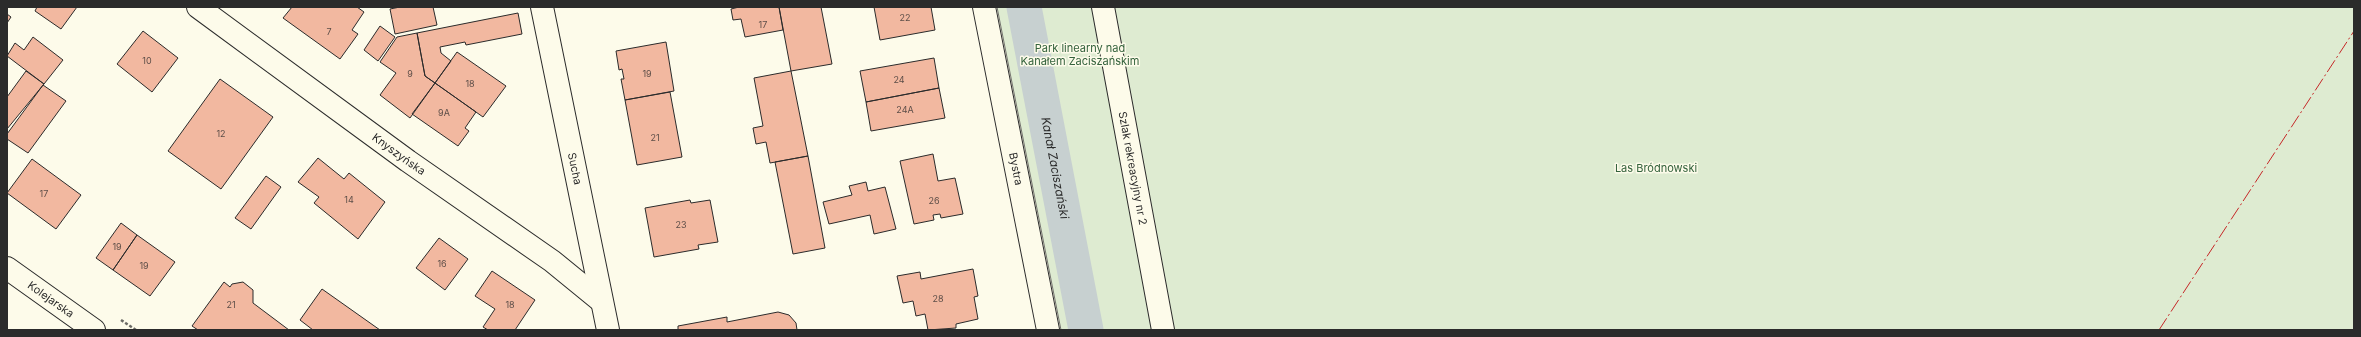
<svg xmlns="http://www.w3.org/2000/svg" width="2361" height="337" font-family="Inter,sans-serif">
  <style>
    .green { fill: #deebd1; stroke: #74746e }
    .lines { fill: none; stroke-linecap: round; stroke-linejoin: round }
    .canal { stroke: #c7d0d0; stroke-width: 35 }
    .building { fill: #f2b8a0; stroke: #2b2b2b }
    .pedestrian-casing { stroke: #2b2b2b; stroke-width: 24 }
    .minor-casing { stroke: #2b2b2b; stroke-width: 24 }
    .path { stroke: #6a6964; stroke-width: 2.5; stroke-dasharray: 3 2; stroke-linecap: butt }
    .pedestrian { stroke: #fdfbea; stroke-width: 22 }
    .minor { stroke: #fdfbea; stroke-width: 22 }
    .power { stroke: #c62828; stroke-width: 1; stroke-dasharray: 14 3 2 3; stroke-linecap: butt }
    .labels { text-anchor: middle; stroke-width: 3; stroke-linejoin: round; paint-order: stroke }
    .number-label { font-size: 9px; fill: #5d4e48 }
    .park-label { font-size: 11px; fill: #34623c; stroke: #fdfbea }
    .street-label { font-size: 11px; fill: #2b2b2b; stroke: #fdfbea }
    .water-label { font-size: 12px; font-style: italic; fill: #2b2b2b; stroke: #fdfbea }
  </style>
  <rect width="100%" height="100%" fill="#fdfbea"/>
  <path class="green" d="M997,7H1019L1080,330H1061Z
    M1030,7H2354V330H1091Z"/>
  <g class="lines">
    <path class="canal" id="s1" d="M1024,7L1086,330"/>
  </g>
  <path class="building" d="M37,7H77L61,29L35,11Z
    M292,7H357L364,12L352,30L358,34L340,59L283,18Z
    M400,7H433L437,25L395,34L390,9Z
    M779,7L783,30L745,37L741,19L733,20L731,9L739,7Z
    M779,7H821L832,64L791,71Z
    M874,7H931L935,30L880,40Z
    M518,13L522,34L466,45L465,42L440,47L441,53L451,61L435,83L425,76L417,33Z
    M7,14L11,17L7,23Z
    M380,26L395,37L378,61L364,50Z
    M143,31L178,58L152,92L117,64Z
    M417,33L425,76L435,83L410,118L380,95L396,73L380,62L397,37Z
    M33,37L63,60L44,84L7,56L15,43L24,50Z
    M666,42L674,91L625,100L621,79H624L622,69L619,70L616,51Z
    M457,52L506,86L483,117L435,83Z
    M934,58L939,88L866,102L860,71Z
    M26,71L44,84L7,129V97Z
    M791,71L808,156L770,163L766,142L756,144L753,128L763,126L754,78Z
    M220,79L273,117L221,189L168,151Z
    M435,83L476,112L465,128L469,131L458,146L412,114Z
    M43,85L66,101L28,153L7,139V134Z
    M939,88L945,118L871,131L866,102Z
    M670,92L682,157L637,165L625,100Z
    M933,154L938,181L955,178L963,214L941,218L940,214L933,215L934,220L914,224L900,161Z
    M808,156L825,248L793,254L775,162Z
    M318,158L344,179L349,173L385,202L358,239L314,203L319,197L298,182Z
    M32,159L81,195L56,229L7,193Z
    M266,176L281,187L251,229L235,218Z
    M866,182L868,191L885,187L896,229L874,234L870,215L829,224L823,202L852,195L849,186Z
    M690,200L691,203L710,200L718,242L698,245L699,249L654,257L645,208Z
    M121,223L137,235L113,270L96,258Z
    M137,235L175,262L150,296L113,270Z
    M439,238L468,259L445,290L416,268Z
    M973,269L978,296L974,297L978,319L956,324V328L928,330L925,314L916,316L913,301L903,303L897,276L920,272L921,279Z
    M492,271L535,300L515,330H488L483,327L495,309L475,296Z
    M224,282L230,287L232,284L243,282L253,290V303L289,330H198L192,326Z
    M322,289L380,330H313L300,320Z
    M778,312L789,315L796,323L797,330H678V326L727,317V322Z"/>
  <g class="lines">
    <defs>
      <g id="pedestrian">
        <path id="s2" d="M1103,7L1163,330"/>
      </g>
      <g id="minor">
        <path id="s3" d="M198,7L408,161L552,261L601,301"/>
        <path id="s4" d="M542,7L608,330"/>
        <path id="s5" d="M984,7L1048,330"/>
        <path id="s6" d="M7,268L94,330"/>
      </g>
    </defs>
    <use href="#pedestrian" class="pedestrian-casing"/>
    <use href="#minor" class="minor-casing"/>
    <path class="path" d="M121,320L136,330"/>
    <use href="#pedestrian" class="pedestrian"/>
    <use href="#minor" class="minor"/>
    <path class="power" d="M2159,330L2354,31"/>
  </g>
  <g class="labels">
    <g class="number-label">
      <text x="905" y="21">22</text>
      <text x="763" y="28">17</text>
      <text x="329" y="35">7</text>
      <text x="147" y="64">10</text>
      <text x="410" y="77">9</text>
      <text x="647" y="77">19</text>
      <text x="899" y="83">24</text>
      <text x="470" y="87">18</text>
      <text x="905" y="113">24A</text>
      <text x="444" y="116">9A</text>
      <text x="221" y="137">12</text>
      <text x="655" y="141">21</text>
      <text x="44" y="197">17</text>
      <text x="349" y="203">14</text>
      <text x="934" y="204">26</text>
      <text x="681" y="228">23</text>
      <text x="117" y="250">19</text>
      <text x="442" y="267">16</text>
      <text x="144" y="269">19</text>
      <text x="938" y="302">28</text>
      <text x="231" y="308">21</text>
      <text x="510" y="308">18</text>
    </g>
    <g class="park-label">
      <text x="1080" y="52">Park linearny nad<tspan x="1080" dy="13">Kanałem Zaciszańskim</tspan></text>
      <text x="1656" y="172">Las Bródnowski</text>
    </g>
    <g class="street-label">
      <text dy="4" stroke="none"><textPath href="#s3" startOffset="249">Knyszyńska</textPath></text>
      <text dy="4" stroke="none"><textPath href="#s5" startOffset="165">Bystra</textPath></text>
      <text dy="4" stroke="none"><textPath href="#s2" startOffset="164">Szlak rekreacyjny nr 2</textPath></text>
      <text dy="4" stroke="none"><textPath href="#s4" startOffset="165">Sucha</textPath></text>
      <text dy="4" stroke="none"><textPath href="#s6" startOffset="54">Kolejarska</textPath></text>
    </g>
    <g class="water-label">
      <text dy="4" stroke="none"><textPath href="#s1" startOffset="164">Kanał Zaciszański</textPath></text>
    </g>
  </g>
  <rect width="2361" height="337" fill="none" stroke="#2b2b2b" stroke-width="16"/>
</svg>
